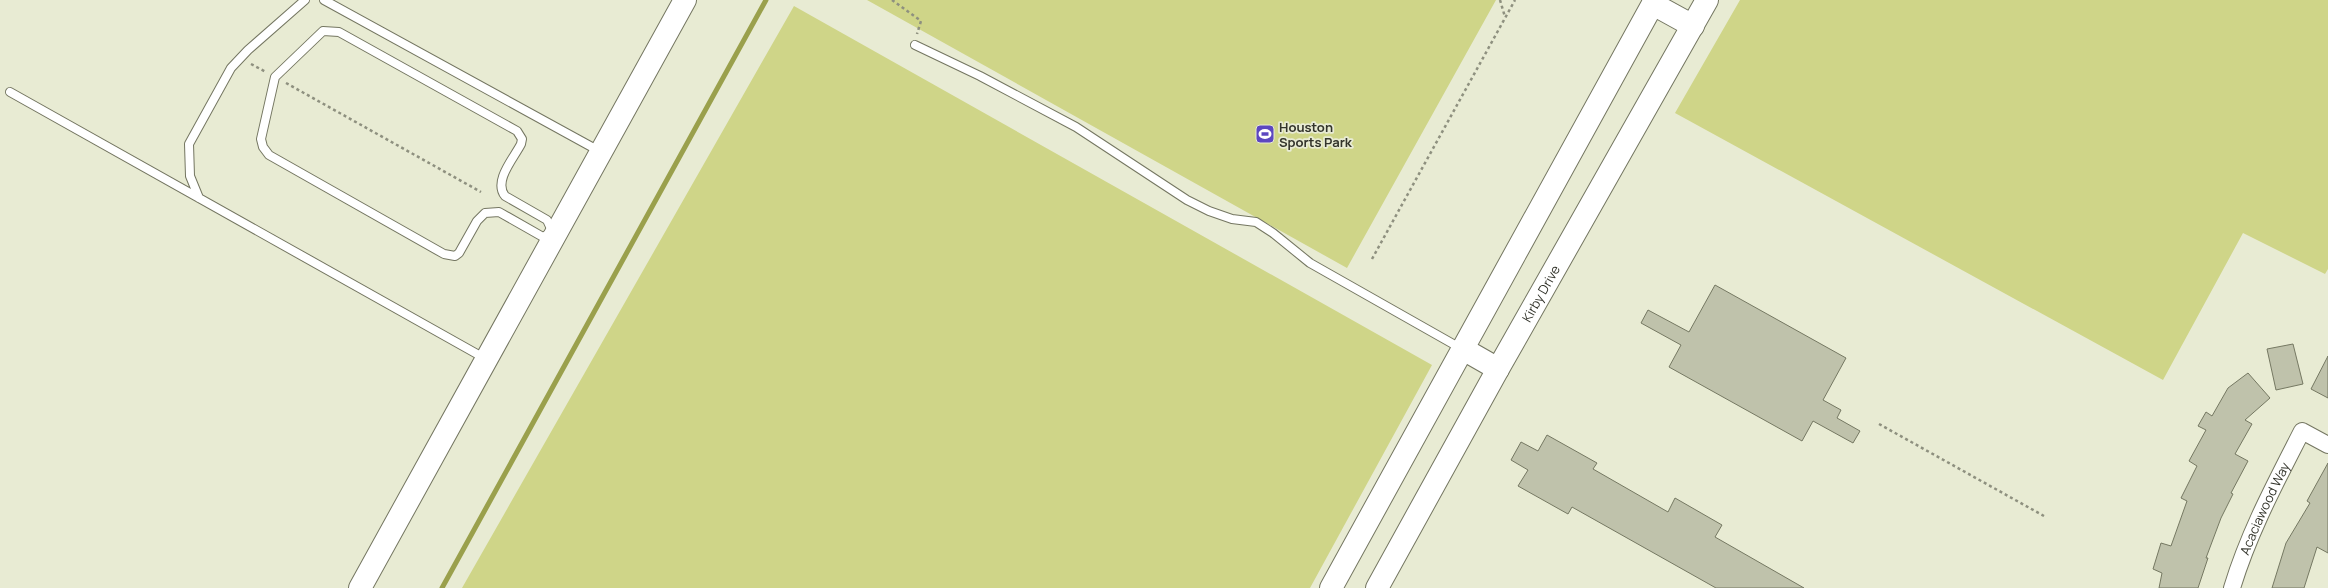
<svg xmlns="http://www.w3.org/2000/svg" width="2328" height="588" font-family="Manrope,sans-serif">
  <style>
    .green { fill: #cfd588 }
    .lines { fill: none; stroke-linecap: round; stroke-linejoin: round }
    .stream { stroke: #9aa04c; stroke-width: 5 }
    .building { fill: #bfc2ab; stroke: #757862 }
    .lane-casing { stroke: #747661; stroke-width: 10 }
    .street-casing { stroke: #747661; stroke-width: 18 }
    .secondary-casing { stroke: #747661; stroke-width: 24 }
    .path { stroke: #8e907f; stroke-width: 2.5; stroke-dasharray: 3 3; stroke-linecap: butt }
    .lane { stroke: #fff; stroke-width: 8 }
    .street { stroke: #fff; stroke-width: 16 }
    .secondary { stroke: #fff; stroke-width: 22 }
    .labels { text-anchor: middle; stroke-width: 3.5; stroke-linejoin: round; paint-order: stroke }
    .poi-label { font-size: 13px; font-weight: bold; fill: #33342b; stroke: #e8ebd3; text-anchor: start }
    .street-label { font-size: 13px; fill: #33342b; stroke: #e8ebd3 }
  </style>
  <rect width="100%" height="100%" fill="#e8ebd3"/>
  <path class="green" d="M867,0H1496L1347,268Z
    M1740,0H2328V269L2325,274L2243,233L2163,380L1675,113Z
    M794,6L1432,365L1310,588H462Z"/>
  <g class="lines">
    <path class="stream" d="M442,588L766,0"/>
  </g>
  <path class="building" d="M1715,285L1846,358L1823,400L1841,410L1837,418L1860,431L1853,443L1813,421L1802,441L1669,367L1681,345L1641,323L1648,310L1689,332Z
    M2293,344L2303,384L2276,390L2267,349Z
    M2328,356V398L2311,389Z
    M2248,373L2270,398L2245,420L2252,424L2235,454L2248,461L2231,493L2233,494L2221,518L2206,558H2208L2198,588H2159L2162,573L2153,569L2161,543L2171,546L2187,501L2181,498L2197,466L2189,461L2206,430L2198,426L2206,412L2212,416L2228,388Z
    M1547,435L1597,463L1593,469L1668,512L1675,498L1722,525L1715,537L1804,588H1716L1572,507L1568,514L1518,486L1528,470L1511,460L1521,442L1538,451Z
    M2328,463V553L2317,547L2304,588H2272L2286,543L2310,503L2307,501Z"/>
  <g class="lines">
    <defs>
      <path id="lane" d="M324,0L601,152
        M915,45L980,76L1076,127L1187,200L1209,211L1232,219L1256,222L1273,233L1310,263L1462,349
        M10,92L486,359
        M199,198L190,176L189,144L231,68L248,50L305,0
        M550,233L543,237L499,212L485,213L477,221L459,253L455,256L444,254L269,155L263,147L261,139L275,77L323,31L339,32L517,131L522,139L521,144C514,158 493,181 505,196L547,220L553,233"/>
      <g id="street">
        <path id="s1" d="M2232,588C2249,532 2276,482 2302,431L2328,445"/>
      </g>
      <g id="secondary">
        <path d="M1653,4L1693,26"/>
        <path d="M1463,349L1498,369"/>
        <path d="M360,588L685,0"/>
        <path d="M1331,588L1655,0"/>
        <path id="s2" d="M1377,588L1498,369L1707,0"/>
      </g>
    </defs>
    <use href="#lane" class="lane-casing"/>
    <use href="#street" class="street-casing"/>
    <use href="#secondary" class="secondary-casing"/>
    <path class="path" d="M892,0L921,21L917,34
      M1500,0L1505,17
      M251,64L266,72
      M286,83L481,192
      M1372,259L1515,0
      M1879,424L2044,516"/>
    <use href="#lane" class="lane"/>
    <use href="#street" class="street"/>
    <use href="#secondary" class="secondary"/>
  </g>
  <defs>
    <symbol id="stadium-square" viewBox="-11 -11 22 22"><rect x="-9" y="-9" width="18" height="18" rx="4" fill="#5c47c0" stroke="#e8ebd3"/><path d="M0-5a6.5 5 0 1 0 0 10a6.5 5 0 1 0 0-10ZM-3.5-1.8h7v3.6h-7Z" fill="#fff"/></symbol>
  </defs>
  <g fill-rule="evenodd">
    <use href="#stadium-square" x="1254" y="123" width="22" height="22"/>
  </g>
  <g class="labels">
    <g class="poi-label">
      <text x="1279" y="132">Houston<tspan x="1279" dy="15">Sports Park</tspan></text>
    </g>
    <g class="street-label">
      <text dy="5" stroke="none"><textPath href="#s2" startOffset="337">Kirby Drive</textPath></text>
      <text dy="5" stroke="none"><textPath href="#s1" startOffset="86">Acaciawood Way</textPath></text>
    </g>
  </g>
</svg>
